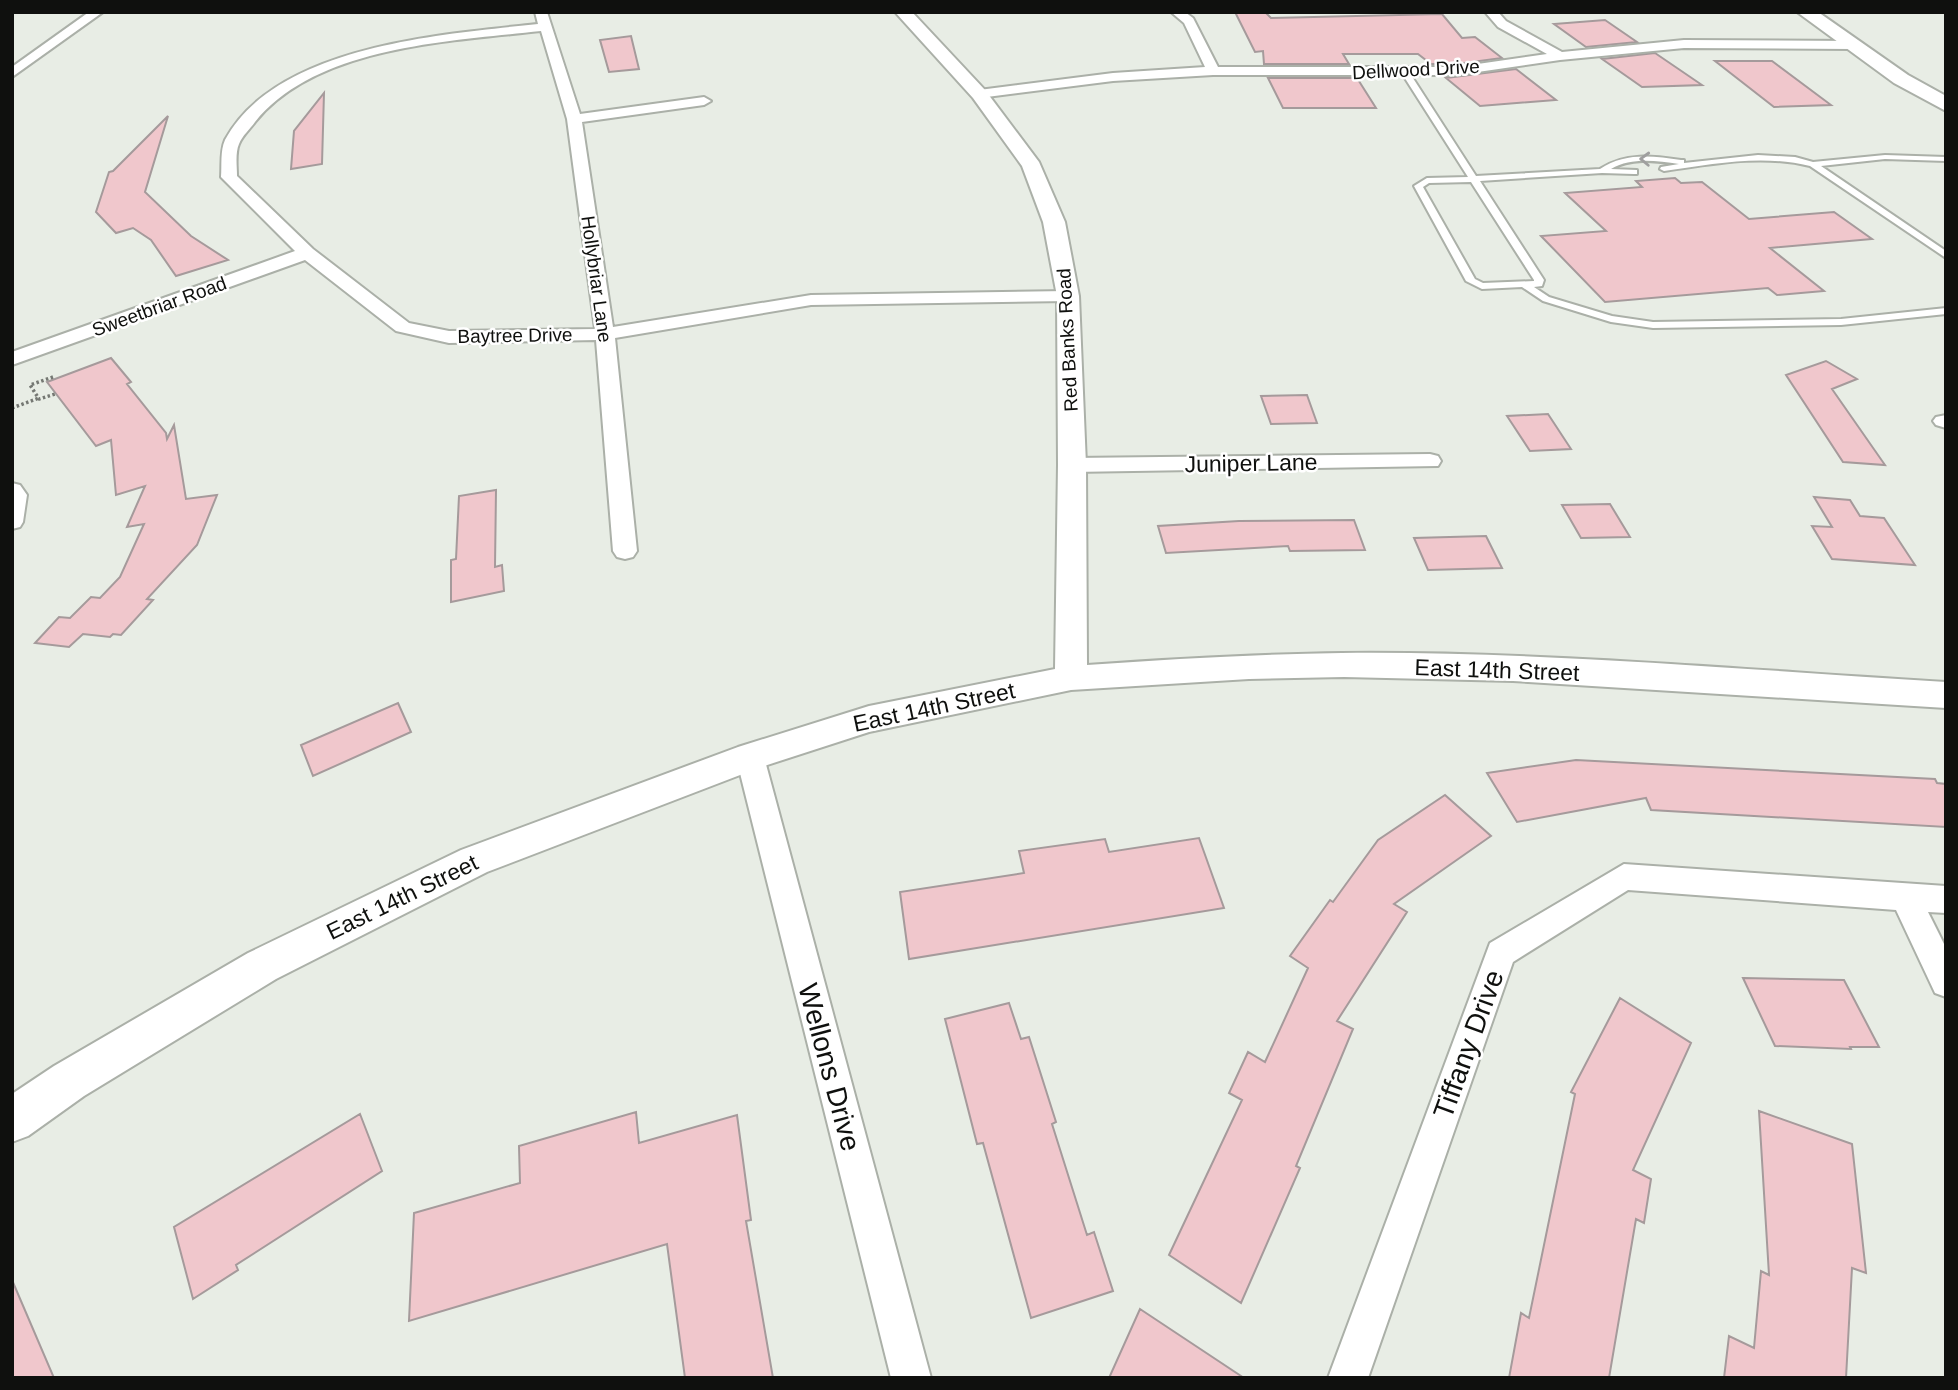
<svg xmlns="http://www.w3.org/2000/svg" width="1958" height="1390" font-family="Helvetica,sans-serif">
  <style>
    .building { fill: #f0c7cc; stroke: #a59a9b; stroke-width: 2 }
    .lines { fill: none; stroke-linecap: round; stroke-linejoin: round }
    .service-casing { stroke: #abb0a8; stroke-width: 4 }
    .minor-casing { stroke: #abb0a8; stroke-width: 4 }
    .tertiary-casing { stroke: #abb0a8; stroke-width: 4 }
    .trunk-casing { stroke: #abb0a8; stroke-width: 4 }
    .path { stroke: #757873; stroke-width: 3.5; stroke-dasharray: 2.5 2.5; stroke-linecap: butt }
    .service { fill: #fff; fill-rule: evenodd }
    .minor { fill: #fff; fill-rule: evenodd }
    .tertiary { fill: #fff; fill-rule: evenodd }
    .trunk { fill: #fff; fill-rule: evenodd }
    .oneway { stroke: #9f9f9f }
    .labels { text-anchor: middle; stroke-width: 5; stroke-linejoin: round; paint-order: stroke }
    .far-street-label { font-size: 19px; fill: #0f100e; stroke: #fff }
    .street-label { font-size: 23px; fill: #0f100e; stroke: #fff }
    .near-street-label { font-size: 28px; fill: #0f100e; stroke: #fff }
  </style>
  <rect width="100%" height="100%" fill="#e8ede5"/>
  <path class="building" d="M1235,12H1265L1271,18L1442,14L1462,38L1475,37L1502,58L1457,64H1431L1418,54H1343L1349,64H1264L1263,51L1255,52Z
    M1605,20L1637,42L1586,47L1554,24Z
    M631,36L639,69L609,72L600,40Z
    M1655,53L1702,85L1642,87L1602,59Z
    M1715,61H1772L1831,105L1774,107Z
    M1516,69L1556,100L1480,106L1446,78Z
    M1268,78H1357L1376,108H1283Z
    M324,93L322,164L291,169L294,131Z
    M168,116L145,192L191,236L228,260L176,276L151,240L133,228L116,233L96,212L109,172L113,171Z
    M1675,178L1681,183L1702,182L1749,219L1834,212L1872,239L1770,248L1824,291L1777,295L1768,288L1605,302L1541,236L1606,231L1565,193L1642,187L1636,181Z
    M111,358L131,382L127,384L166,433L167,439L174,425L186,499L217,495L197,545L147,599L153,600L121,635L113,634L110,637L83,634L69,647L35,643L59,617L70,618L91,597L100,598L120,577L144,524L127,527L145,486L116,495L111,440L96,446L47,382Z
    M1826,361L1857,379L1832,389L1885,465L1843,462L1786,375Z
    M1307,395L1317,423L1271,424L1261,396Z
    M1548,414L1571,449L1530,451L1507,416Z
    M496,490L495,567L502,565L504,591L451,602V560L456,559L459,496Z
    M1814,497L1850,500L1860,516L1884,518L1915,565L1832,559L1812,526L1832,527Z
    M1610,504L1630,537L1581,538L1562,505Z
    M1354,520L1365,550L1290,551L1288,546L1166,553L1158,526L1239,521Z
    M1486,536L1502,568L1428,570L1414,538Z
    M398,703L411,732L313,776L301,745Z
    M1576,760L1935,779L1937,783L1946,784V827L1651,810L1646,798L1517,822L1487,773Z
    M1445,795L1491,836L1394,904L1407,912L1337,1021L1353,1029L1296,1166L1300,1168L1241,1303L1169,1255L1242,1100L1229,1093L1248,1052L1265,1062L1308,968L1290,956L1330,900L1333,902L1378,840Z
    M1199,838L1224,908L909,959L900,892L1024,873L1019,851L1105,839L1109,852Z
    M1743,978L1844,980L1879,1047H1850L1851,1049L1775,1046Z
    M1620,998L1691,1043L1633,1170L1651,1179L1644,1223L1636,1219L1609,1378H1509L1521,1313L1529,1318L1575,1094L1571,1092Z
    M1009,1003L1021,1039L1029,1037L1056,1122L1052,1124L1087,1235L1094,1232L1113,1291L1031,1318L983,1143L977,1144L945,1019Z
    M1759,1111L1852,1144L1866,1273L1852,1268L1846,1378H1724L1729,1336L1754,1348L1761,1271L1769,1275Z
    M636,1112L639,1143L737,1115L751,1220L746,1221L773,1378H685L667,1244L409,1321L414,1213L520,1183L519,1146Z
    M360,1114L382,1171L236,1265L238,1270L193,1299L174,1227Z
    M12,1280L54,1378H12Z
    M1140,1309L1244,1378H1109Z"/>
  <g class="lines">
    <defs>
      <path id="service" d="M1405,70L1409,72L1476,176L1600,169C1625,152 1653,156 1681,160H1684V163L1758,155L1795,157L1813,162L1885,155L1946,157V161L1885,159L1821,166L1946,251V258L1810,166C1761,154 1713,164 1664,171L1660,169L1661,167L1679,164C1656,161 1632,157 1611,169L1637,170V174H1634L1602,173L1480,181L1544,280L1542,286L1534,287L1549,297L1612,316L1653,322L1841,319L1946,308V314L1841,325L1653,328L1611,322L1543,301L1522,287L1482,289L1466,281L1414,186L1427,178L1468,177L1401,72ZM1471,182L1534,280V281L1483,283L1475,279L1423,187L1429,183Z"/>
      <path id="minor" d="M89,12H103L12,77V67Z
        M535,12H547L580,114L704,97L711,101L704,105L582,122L613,327L811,295L1068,291L1077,296L1068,301L811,305L615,338L637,551L633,557L625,559L617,557L613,551L596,340L449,343L396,331L305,260L12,365V352L295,251L221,177C222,165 220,151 225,140C276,45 444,34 538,24ZM541,31L567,119L595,329L449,331L409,323L313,249L237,176C237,166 235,153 239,144C242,136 250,129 255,122C316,46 451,41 541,31Z
        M1171,12H1185L1193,18L1218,67H1457L1547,54L1498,27L1485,12H1498L1506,21L1562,52L1684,40L1853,41L1859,45L1853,49L1684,48L1560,60L1457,75H1213L1113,81L979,98L972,94L979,90L1113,73L1205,67L1184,23Z
        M1946,415V428L1936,425L1933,421L1936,417Z
        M1430,454L1438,456L1441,461L1438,466L1072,472L1064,470L1061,465L1064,460L1072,458Z
        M12,483L20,485L27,495L23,522L20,527L12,529Z
        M750,746L760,749L764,757L931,1378H891L736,757L740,749Z
        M1624,864L1946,886V913L1928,912L1946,948V997L1935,993L1896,910L1628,890L1513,962L1368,1378H1328L1490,943Z"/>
      <path id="tertiary" d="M895,12H912L985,90L1039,162L1065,222L1079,296L1086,465L1087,665C1172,659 1257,654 1342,653C1543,651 1745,670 1946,682V708L1513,681L1344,677L1249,679L1071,690L869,732L761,767L487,872L276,979L84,1096L28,1136L12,1142V1094L54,1066L248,953L461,850L738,747L869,706L1055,669L1058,465L1057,296L1043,222L1022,166L973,98Z"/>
      <path id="trunk" d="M1797,12H1818L1908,75L1946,96V111L1894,83Z"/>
    </defs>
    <use href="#service" class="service-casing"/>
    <use href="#minor" class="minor-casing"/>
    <use href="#tertiary" class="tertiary-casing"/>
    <use href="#trunk" class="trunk-casing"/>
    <path class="path" d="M53,377L30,385L39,399L55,394
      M12,408L39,398"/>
    <use href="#service" class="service"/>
    <use href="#minor" class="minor"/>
    <use href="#tertiary" class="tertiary"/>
    <use href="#trunk" class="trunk"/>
  </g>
  <defs><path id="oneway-chevron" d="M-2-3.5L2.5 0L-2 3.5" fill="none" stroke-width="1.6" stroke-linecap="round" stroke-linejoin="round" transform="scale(1.75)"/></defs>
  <use class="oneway" href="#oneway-chevron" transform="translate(1645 159) rotate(-178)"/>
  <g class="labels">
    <g class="far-street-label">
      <text transform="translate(1416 69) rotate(-3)" y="7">Dellwood Drive</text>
      <text transform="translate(597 279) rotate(82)" y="7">Hollybriar Lane</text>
      <text transform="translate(159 306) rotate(-20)" y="7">Sweetbriar Road</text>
      <text transform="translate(515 335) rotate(-1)" y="7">Baytree Drive</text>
      <text transform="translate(1067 340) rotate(-93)" y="7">Red Banks Road</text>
    </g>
    <g class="street-label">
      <text transform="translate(1251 463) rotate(-1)" y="8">Juniper Lane</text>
      <text transform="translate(1497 670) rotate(2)" y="8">East 14th Street</text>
      <text transform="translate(934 707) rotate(-12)" y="8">East 14th Street</text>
      <text transform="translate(402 897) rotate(-26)" y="8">East 14th Street</text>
    </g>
    <g class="near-street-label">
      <text transform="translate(1468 1044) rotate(-70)" y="10">Tiffany Drive</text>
      <text transform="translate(830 1067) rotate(75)" y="10">Wellons Drive</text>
    </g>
  </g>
  <rect width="1958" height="1390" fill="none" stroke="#0f100e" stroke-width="28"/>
</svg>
